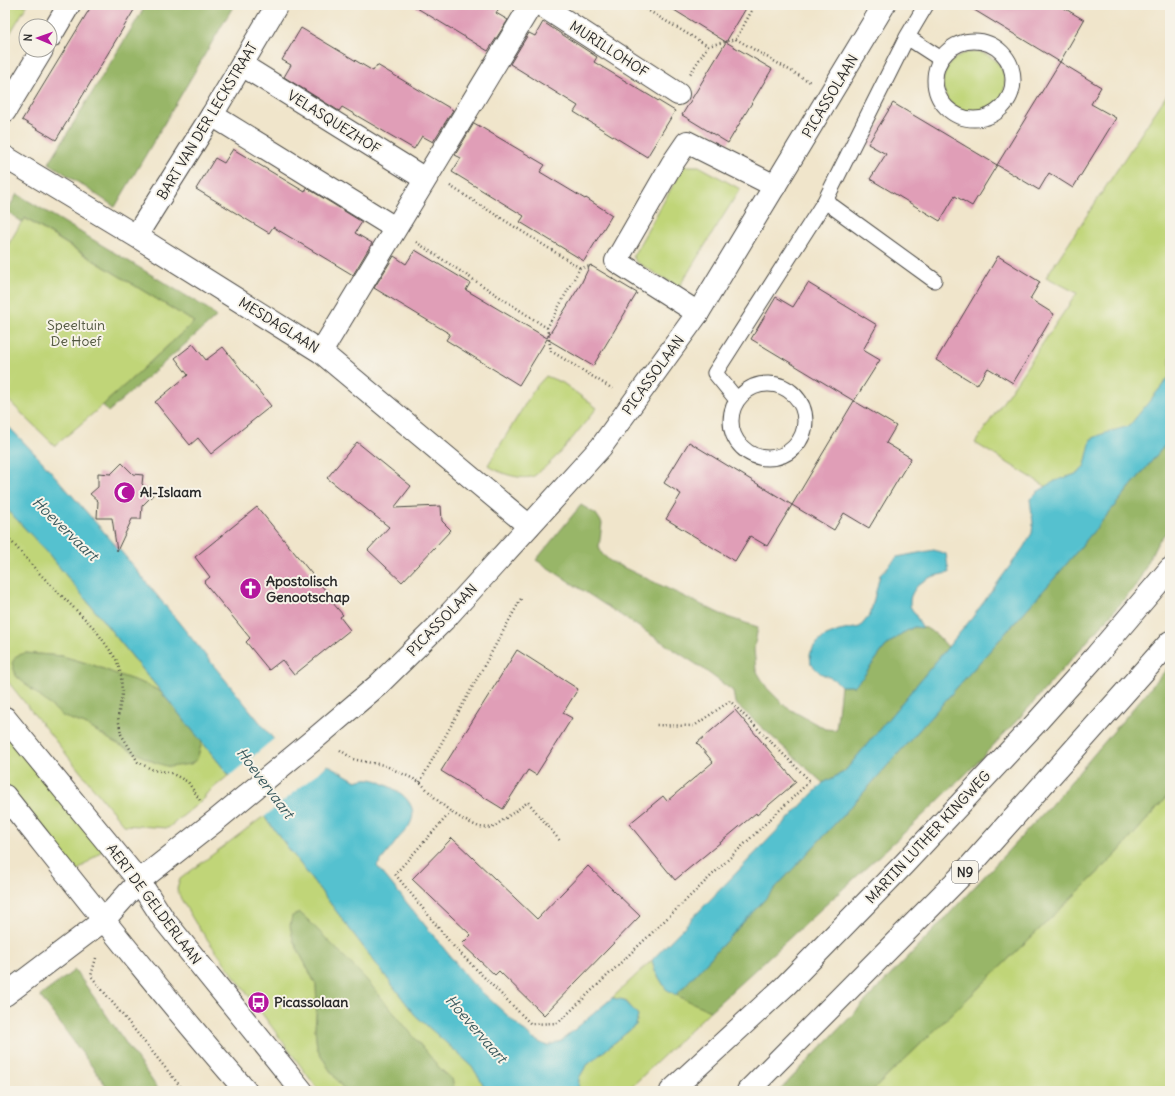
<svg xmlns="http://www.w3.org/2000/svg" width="1175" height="1096" font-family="Delius,sans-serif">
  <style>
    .green { fill: #c0d578; stroke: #768052 }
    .forest { fill: #98b668; stroke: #62704a }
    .water { fill: #55c1cf; stroke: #40767d }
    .pier { fill: #f0e5cb }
    .building { fill: #e09eb7 }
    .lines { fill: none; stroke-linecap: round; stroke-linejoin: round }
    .service-casing { stroke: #494743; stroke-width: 17 }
    .pedestrian-casing { stroke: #494743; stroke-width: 24 }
    .minor-casing { stroke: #494743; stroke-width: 24 }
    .tertiary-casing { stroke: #494743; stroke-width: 24 }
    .trunk-casing { stroke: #494743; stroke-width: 24 }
    .path { stroke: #494743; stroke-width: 2.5; stroke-dasharray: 1 3; stroke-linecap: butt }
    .service { stroke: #fff; stroke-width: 15 }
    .pedestrian { stroke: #fff; stroke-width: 22 }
    .minor { stroke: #fff; stroke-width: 22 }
    .tertiary { stroke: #fff; stroke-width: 22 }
    .trunk { stroke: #fff; stroke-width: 22 }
    .labels { text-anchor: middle; stroke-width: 4; stroke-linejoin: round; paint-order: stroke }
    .shield { fill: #f7f3e8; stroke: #686764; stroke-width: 1 }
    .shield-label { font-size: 13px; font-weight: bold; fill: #2b2b2b }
    .street-label { font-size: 14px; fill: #2b2b2b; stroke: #f7f3e8 }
    .park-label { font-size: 14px; fill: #50563e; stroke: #f7f3e8 }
    .poi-label { font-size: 14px; font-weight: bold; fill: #2b2b2b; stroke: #f7f3e8; text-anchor: start }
    .water-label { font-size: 15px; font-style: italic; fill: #38585c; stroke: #f7f3e8 }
  </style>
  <rect width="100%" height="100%" fill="#f7f3e8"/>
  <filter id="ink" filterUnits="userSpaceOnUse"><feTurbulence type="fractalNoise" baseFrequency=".025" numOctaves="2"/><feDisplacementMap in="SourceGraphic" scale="8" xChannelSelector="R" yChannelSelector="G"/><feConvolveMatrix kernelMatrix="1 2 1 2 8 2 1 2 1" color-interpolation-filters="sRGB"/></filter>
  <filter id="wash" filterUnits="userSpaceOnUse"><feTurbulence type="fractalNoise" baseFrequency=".012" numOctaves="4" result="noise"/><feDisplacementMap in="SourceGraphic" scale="16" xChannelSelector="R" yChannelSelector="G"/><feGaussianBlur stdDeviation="0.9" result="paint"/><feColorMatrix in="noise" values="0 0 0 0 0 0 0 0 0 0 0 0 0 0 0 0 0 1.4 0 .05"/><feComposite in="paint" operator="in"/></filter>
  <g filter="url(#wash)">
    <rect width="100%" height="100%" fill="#f0e5cb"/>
    <path class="green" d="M5,5H27L5,42Z
      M943 83a31 31 0 1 1 62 0a31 31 0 1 1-62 0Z
      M1170,90V376L1129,427L1105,433L1092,439L1085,465L1079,473L1055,481L1047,487L975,443L1077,293L1046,277Z
      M684,166H699L740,189L679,287L636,262L633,256Z
      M24,218L194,322L103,405L55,446L5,397V250Z
      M546,376L563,383L597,408C580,428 564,451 544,468C541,470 537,474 534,476C523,481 497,473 488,465L535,388Z
      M5,507L47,552L161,692L145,684L119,675L93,665L62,656L25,653L16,676L64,717L85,724L112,741L154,762L197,759L202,742L229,775L205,795V798L168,828L124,825L103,800L5,678Z
      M5,725L104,849L76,872L5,783Z
      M1170,793V1091H872L1114,857Z
      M264,816L415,1015L472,1066L487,1091H450L454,1087L452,1079L293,940L316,985L317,1005L315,1028L317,1048L329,1069L345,1091H319L196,924L181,899L177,889L180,879Z
      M652,960L655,971L666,989L710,1011L627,1091H578L579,1078L586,1066L636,1025L638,1015L625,1000L612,998Z"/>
    <path class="forest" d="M146,5H234L115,207L49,163Z
      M17,194L208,309L216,317L108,412L103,405L194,322L25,218L22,222L7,211Z
      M1170,439V528L1158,542L1136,586L1024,713L970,770L917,821L710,1011L676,995L855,802L1059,573Z
      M581,505L596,514L602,523L599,547L602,554L610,561L727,617L758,627L754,649L756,670L767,688L786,707L825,729L836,730L841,686H854L863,677L885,647L901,634L914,627L926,628L937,635L948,647L844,772L823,783L735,703L733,691L702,668L536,560Z
      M25,653L62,656L93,665L119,675L145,684L161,692L202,742L197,759L191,764L169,767L154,762L112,741L85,724L64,717L16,676L12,663L16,656Z
      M1170,665V793L1114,857L872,1091H779L935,929L1050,806Z
      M300,913L308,920L365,978L443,1072L452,1079L454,1087L450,1091H345L329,1069L317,1048L315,1028L317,1005L316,985L293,940L290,926L292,916Z
      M75,970L158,1089L160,1091H110L40,996Z"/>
    <path class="water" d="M1170,376V439L1059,573L855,802L676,995L666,989L655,971L652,960L823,783L844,772L972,618L1023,548L1032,533L1033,523L1030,499L1037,492L1055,481L1079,473L1085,465L1091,439L1105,433L1129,426Z
      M5,423L40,459L125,556L214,666L307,780L328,765L356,781C371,776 376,780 390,787C403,793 418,806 411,822C409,828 402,834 398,839C391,848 384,857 377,866L471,982L533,1039L547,1046L561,1041L612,998L624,1000L638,1015L636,1025L586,1066L579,1078L578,1091H487L472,1066L415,1015L264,816L229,775L47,552L5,507Z
      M934,550L946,554L949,573C935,575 919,579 912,594C910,597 910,602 910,606L923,628L914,627L901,634L885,647L863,677L854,686H841L835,680L820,673L811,664L810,654L814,646L824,637L839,631L860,627L870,615L880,575L897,557Z"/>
    <path class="pier" d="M275,738L308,777L327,763H330L263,818L228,777Z"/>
    <g id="blocks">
      <path class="building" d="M92,5H137L56,140L22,120Z
        M412,5H501L496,13L508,20L488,51Z
        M666,5H748L726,42L772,69L728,143L682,115L726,42Z
        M966,5H1059L1084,20L1060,62Z
        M543,22L597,57L594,62L675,111L647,157L574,112L578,106L510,64L529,33L535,36Z
        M301,28L373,71L377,65L453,110L433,142L422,136L414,149L342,107L339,111L284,77L291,65L282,60Z
        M1060,62L1101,87L1091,104L1116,118L1073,188L1049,173L1039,190L997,165L972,206L955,196L940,221L870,179L886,154L868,144L893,103L997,165Z
        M474,123L545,165L540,172L585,199L586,198L612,215L584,261L520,222L524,216L452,172L461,158L455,155Z
        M233,149L305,192L307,188L362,222L355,233L372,243L353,275L273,227L269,233L196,189L215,158L224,163Z
        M415,250L470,283L466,290L547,338L581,284L590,265L637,293L593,366L547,339L519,385L446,340L450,334L374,288L394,256L406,264Z
        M998,256L1040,282L1030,299L1054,314L1013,383L988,368L977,385L936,360Z
        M808,283L877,325L863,350L880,360L854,401L751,339L776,297L793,307Z
        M193,344L206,360L223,347L271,406L211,454L198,438L190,445L155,402L188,375L175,358Z
        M854,401L896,426L886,443L911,458L869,528L844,513L834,530L792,505L767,546L750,536L735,561L666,519L681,494L664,483L689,442L792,505Z
        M357,442L411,486L394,508L441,506L442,521L451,530L402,582L368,550L389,527L327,478Z
        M122,463L133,474L143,475L142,484L153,495L142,506L141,519H132L117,551L112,518H97L98,501L90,494L98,487V473L111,474Z
        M257,507L334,601L332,602L343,615L340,617L350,630L294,675L282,660L269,670L246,642L250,638L204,582L210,577L195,557Z
        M517,650L578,689L563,713L572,718L536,775L528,770L503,809L441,771Z
        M735,710L796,782L757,815L756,813L675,880L629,824L663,796L667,801L713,762L697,743Z
        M452,838L537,919L588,866L640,916L544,1015L499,971L495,975L462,944L471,935L412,879Z"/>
    </g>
  </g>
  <g filter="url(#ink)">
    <use href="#blocks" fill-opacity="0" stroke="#494743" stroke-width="1"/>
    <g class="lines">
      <defs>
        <path id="service" d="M907,37L941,59
          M935 80a39 39 0 1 1 78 0a39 39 0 1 1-78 0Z
          M825,201L934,280
          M731 421a37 37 0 1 1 74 0a37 37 0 1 1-74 0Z
          M737,400L715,373L825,201L907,37L926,5"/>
        <path id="pedestrian" d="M541,5L678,94
          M242,65L425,179
          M212,115L395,228"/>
        <path id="minor" d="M50,37L69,5
          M5,111L42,50
          M5,157L136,236L321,352L529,526
          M136,236L212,115L277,5
          M698,313L616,261L672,164L687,142L775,186
          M321,352L531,5
          M5,995L104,920"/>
        <path id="tertiary" d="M5,718L139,881L164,920L302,1091
          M5,796C84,895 162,995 246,1091
          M104,920L139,881L214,822L317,737L378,685L444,620L601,447L698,313L884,5"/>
        <path id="trunk" d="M671,1091L785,986L904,864L1036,723L1096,656L1170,569
          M748,1091L963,874L1170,642"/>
      </defs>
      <use href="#service" class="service-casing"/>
      <use href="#pedestrian" class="pedestrian-casing"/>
      <use href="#minor" class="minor-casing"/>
      <use href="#tertiary" class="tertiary-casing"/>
      <use href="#trunk" class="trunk-casing"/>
      <path class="path" d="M639,5L708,46L690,74
        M736,39L810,82
        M708,46L736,39L755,5
        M450,186L580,268
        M416,242L547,328L551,351L613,389
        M547,328L580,268L592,266
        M5,534L38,572L95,629L116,659L121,674L122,694L118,717L121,734L138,762L153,770L169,772L188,782L201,802
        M340,750L353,759L366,762L384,765L420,782L436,799L451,812L464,820L479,827L492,828L528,802L561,842
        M420,782L522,597
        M451,812L395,874L454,947L531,1024L558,1023L810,781L730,701L694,726L654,725
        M96,958L91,976L184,1091"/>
      <use href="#service" class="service"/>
      <use href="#pedestrian" class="pedestrian"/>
      <use href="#minor" class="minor"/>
      <use href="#tertiary" class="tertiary"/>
      <use href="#trunk" class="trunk"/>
    </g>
  </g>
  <defs>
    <symbol id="mosque-disc" viewBox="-11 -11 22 22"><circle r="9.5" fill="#b5179e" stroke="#f7f3e8"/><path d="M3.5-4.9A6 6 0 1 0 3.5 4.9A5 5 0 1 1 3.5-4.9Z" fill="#fff"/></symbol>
    <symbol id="church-disc" viewBox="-11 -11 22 22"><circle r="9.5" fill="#b5179e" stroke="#f7f3e8"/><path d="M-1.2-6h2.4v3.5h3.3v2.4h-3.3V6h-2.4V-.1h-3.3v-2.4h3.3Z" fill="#fff"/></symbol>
    <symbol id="bus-disc" viewBox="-11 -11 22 22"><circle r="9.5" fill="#b5179e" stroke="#f7f3e8"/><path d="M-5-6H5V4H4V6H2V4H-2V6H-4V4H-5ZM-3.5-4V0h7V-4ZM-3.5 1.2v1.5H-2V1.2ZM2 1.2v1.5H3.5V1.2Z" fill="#fff"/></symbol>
  </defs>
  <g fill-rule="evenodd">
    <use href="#mosque-disc" x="112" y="480" width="25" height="25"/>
    <use href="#church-disc" x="238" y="576" width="25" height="25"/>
    <use href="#bus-disc" x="246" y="990" width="25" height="25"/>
  </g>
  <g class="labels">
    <rect class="shield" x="952" y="861" width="26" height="22" rx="3"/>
    <g class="shield-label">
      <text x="965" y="877">N9</text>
    </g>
    <g class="street-label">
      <text transform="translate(609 49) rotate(33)" y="5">MURILLOHOF</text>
      <text transform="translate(830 96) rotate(-59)" y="5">PICASSOLAAN</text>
      <text transform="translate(207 121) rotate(-59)" y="5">BART VAN DER LECKSTRAAT</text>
      <text transform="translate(334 122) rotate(32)" y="5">VELASQUEZHOF</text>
      <text transform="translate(279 325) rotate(32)" y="5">MESDAGLAAN</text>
      <text transform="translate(653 375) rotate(-54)" y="5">PICASSOLAAN</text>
      <text transform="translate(442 620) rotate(-46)" y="5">PICASSOLAAN</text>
      <text transform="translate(928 837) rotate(-47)" y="5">MARTIN LUTHER KINGWEG</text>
      <text transform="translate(154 904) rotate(53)" y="5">AERT DE GELDERLAAN</text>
    </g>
    <g class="park-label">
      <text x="76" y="330">Speeltuin<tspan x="76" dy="16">De Hoef</tspan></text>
    </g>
    <g class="poi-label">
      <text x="140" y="497">Al-Islaam</text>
      <text x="266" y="586">Apostolisch<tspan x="266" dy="16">Genootschap</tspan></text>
      <text x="274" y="1007">Picassolaan</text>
    </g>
    <g class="water-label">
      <text transform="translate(65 529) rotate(44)" y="5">Hoevervaart</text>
      <text transform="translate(265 783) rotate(53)" y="5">Hoevervaart</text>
      <text transform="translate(476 1029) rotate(49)" y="5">Hoevervaart</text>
    </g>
  </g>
  <rect width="1175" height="1096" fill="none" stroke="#f7f3e8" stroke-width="20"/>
  <g transform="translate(38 38) rotate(272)"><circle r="19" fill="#f7f3e8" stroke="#a5a39c"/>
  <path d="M0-3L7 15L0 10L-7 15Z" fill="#b5179e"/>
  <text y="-6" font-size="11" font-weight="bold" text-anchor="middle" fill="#2b2b2b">N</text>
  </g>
</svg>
